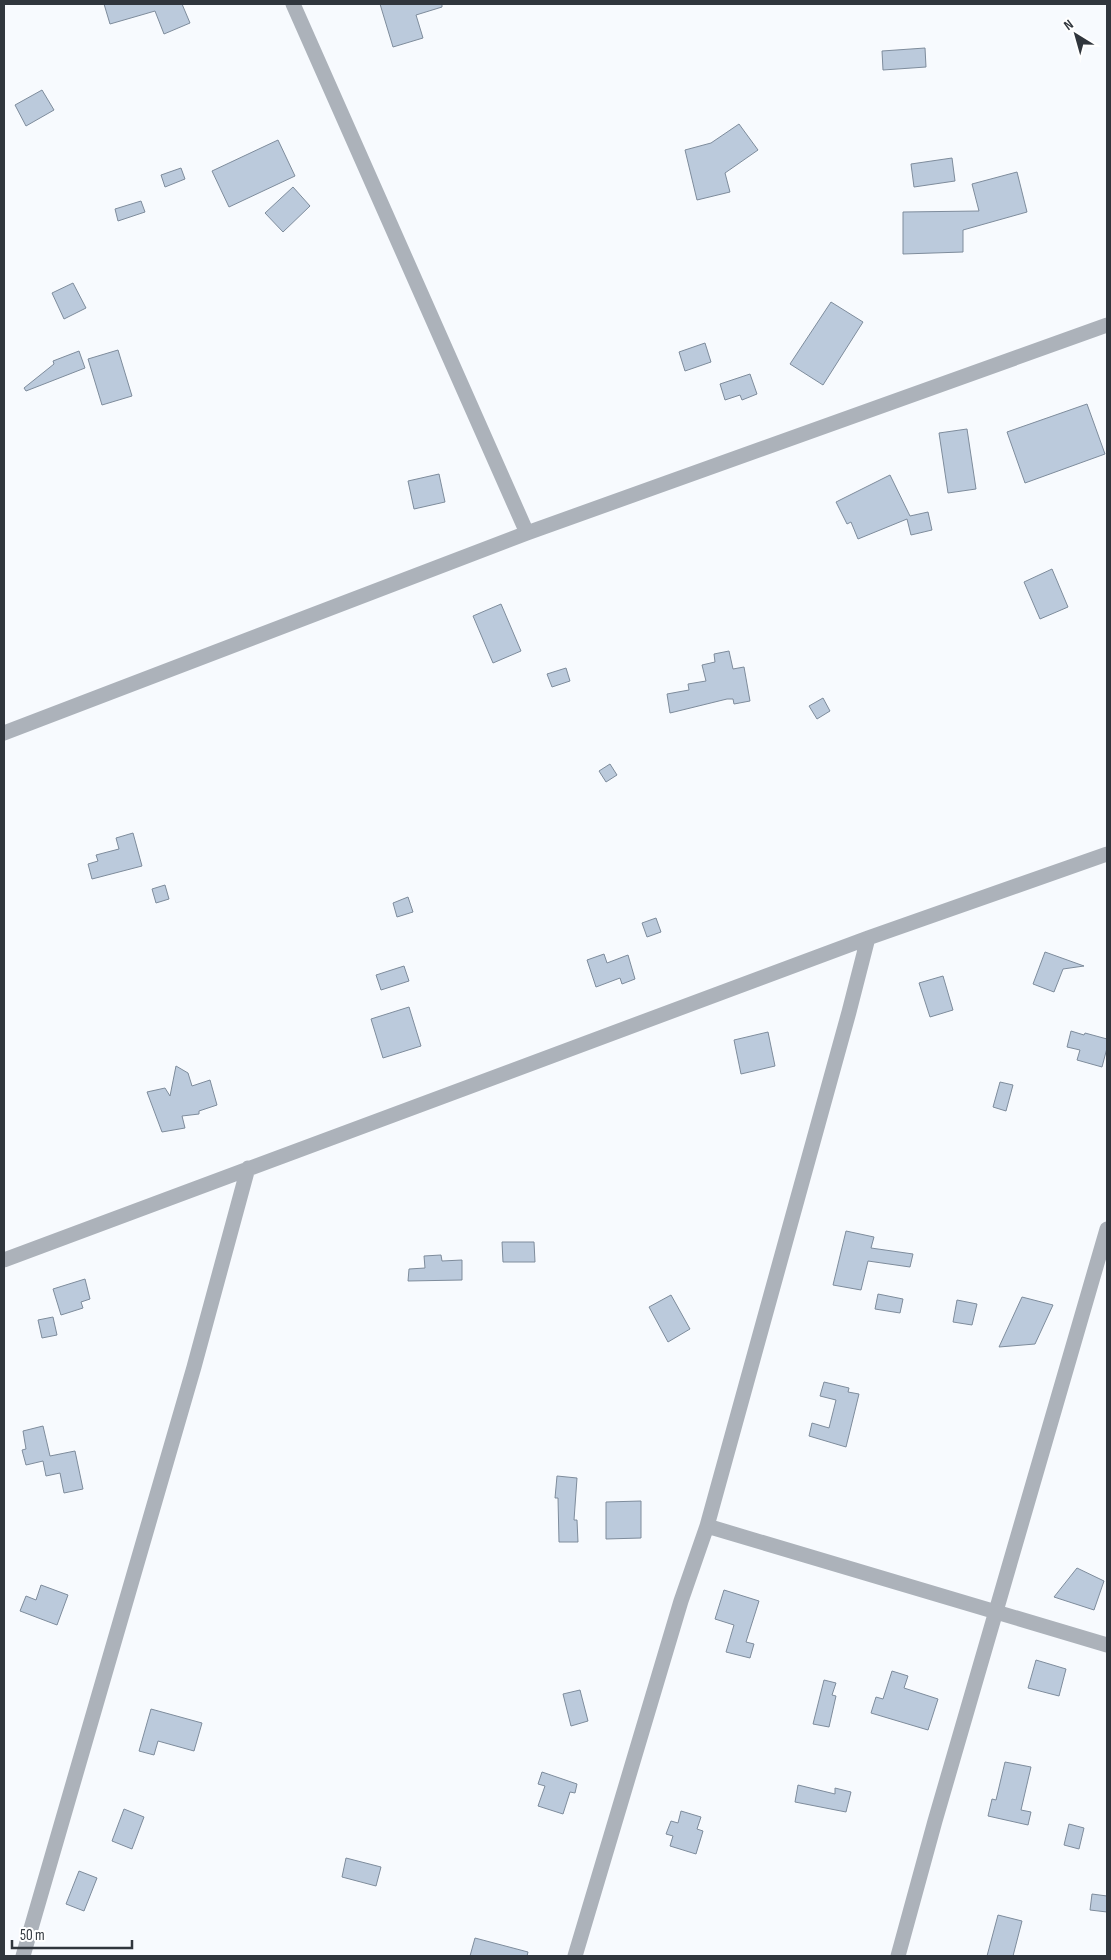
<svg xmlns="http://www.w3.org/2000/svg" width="1111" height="1960" font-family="'Sofia Sans Condensed',sans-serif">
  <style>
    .building { fill: #bbcadc; stroke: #7e8c9c }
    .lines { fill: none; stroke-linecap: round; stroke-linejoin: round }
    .street { stroke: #acb2ba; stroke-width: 15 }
  </style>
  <rect width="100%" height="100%" fill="#f7fafe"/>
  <path class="building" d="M104,4H182L190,23L164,34L155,11L110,24Z
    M380,4H442V7L416,15L423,38L393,47Z
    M925,48L926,67L883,70L882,51Z
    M42,90L54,110L26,126L15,105Z
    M739,124L758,150L725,173L730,192L697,200L685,150L711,143Z
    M278,140L295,176L229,207L212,171Z
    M952,158L955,181L914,187L911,164Z
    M181,168L185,179L165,187L161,175Z
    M1017,172L1027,212L963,230V252L903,254V212L979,211L972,184Z
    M293,187L310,206L283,232L265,213Z
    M141,201L145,212L118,221L115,209Z
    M73,283L86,308L64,319L52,293Z
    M831,302L863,322L823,385L790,364Z
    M705,343L711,362L685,371L679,352Z
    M118,350L132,396L102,405L88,359Z
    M79,351L85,368L26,391L24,388L54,364L53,361Z
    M750,374L757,394L742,400L740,395L725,400L720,384Z
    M1087,404L1105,454L1025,483L1007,432Z
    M967,429L976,489L948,493L939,433Z
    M439,474L445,502L414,509L408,481Z
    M890,475L910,516L928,512L932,530L911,535L907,519L858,539L851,522L847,524L836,502Z
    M1052,569L1068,607L1040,619L1024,582Z
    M501,604L521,651L493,663L473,616Z
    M729,651L733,669L744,667L750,701L734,704L733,699H727L670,713L667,694L689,690L688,684L706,681L702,665L715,662L714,654Z
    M566,668L570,681L552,687L547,674Z
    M823,698L830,711L817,719L809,706Z
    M610,764L617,775L606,782L599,771Z
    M133,833L142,866L92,879L88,864L98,861L96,855L119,849L116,838Z
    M165,885L169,899L156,903L152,889Z
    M408,897L413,912L397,917L393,903Z
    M656,918L661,932L647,937L642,923Z
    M1045,952L1084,966L1063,969L1054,992L1033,984Z
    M604,954L607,963L628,955L635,979L622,984L620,978L596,987L587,960Z
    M404,966L409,981L381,990L376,975Z
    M943,976L953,1010L930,1017L919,983Z
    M409,1007L421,1046L383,1058L371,1019Z
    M1071,1031L1084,1035L1085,1033L1107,1039V1048L1102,1067L1077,1060L1080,1050L1067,1047Z
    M768,1032L775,1066L741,1074L734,1040Z
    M176,1066L188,1073L192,1086L210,1080L217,1105L199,1111V1114L182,1116L185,1128L162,1132L147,1092L165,1088L170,1096Z
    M1000,1082L1013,1085L1006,1111L993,1107Z
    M846,1231L874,1237L871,1248L913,1254L910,1267L868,1261L861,1290L833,1285Z
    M502,1242H534L535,1262H503Z
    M441,1255L442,1261L462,1260V1280L408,1281L409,1269L425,1268L424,1256Z
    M85,1279L90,1299L81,1302L83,1308L61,1315L53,1289Z
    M878,1294L903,1299L900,1313L875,1309Z
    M671,1295L690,1329L668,1342L649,1307Z
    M1022,1297L1053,1305L1035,1344L999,1347Z
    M957,1300L977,1304L972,1325L953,1322Z
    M53,1317L57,1335L42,1338L38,1320Z
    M824,1382L849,1388L848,1392L859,1394L846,1447L809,1436L812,1423L829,1428L836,1400L820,1396Z
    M43,1426L50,1456L75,1451L83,1489L64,1493L60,1473L46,1476L43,1461L26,1465L22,1450L26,1449L23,1431Z
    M557,1476L577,1478L574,1520H577L578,1542H559L558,1498H555Z
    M641,1501V1538L606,1539V1502Z
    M1077,1568L1104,1581L1094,1610L1054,1597Z
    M41,1585L68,1595L57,1625L20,1611L26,1596L36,1600Z
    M724,1590L759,1601L746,1642L754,1644L750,1658L726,1652L734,1625L715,1619Z
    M1036,1660L1066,1669L1059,1696L1028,1688Z
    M892,1671L908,1676L904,1688L938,1699L928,1730L871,1713L876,1697L883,1699Z
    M824,1680L836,1683L832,1695L836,1696L829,1727L813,1724Z
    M580,1690L588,1721L571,1726L563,1694Z
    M151,1709L202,1723L194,1751L158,1741L154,1755L139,1751Z
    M1005,1762L1031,1767L1021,1810L1031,1812L1028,1825L988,1816L992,1799L996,1800Z
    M542,1772L577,1784L575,1793L570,1792L563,1814L538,1806L545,1786L538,1784Z
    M798,1785L835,1794V1788L851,1792L846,1812L795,1802Z
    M124,1809L144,1817L132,1849L112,1841Z
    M681,1811L701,1817L697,1829L703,1831L696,1854L670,1846L673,1836L666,1834L671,1821L678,1823Z
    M1069,1824L1084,1828L1079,1849L1064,1845Z
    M346,1858L381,1867L376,1886L342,1877Z
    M79,1871L97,1878L84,1911L66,1904Z
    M1092,1894L1107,1896V1912L1090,1910Z
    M998,1915L1022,1921L1013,1956H987Z
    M475,1938L528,1952L527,1956H470Z"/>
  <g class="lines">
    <path class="street" d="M293,4L527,533
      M4,733L527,533L1107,325
      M4,1260L868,938L1107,854
      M707,1526L1107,1645
      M23,1956L194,1367L248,1168
      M575,1956L681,1601L707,1526L849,1012L868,938
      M898,1956L935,1821L1107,1229"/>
  </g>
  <rect width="1111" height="1960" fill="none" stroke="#30363d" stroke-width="10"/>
  <g transform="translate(1076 35) rotate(323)" stroke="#ffffff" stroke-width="4" paint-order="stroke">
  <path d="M0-4L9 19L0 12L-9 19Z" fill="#30363d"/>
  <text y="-8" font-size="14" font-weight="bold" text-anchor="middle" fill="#30363d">N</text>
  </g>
  <path d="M12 1940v8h120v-8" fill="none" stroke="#30363d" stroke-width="2.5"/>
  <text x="20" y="1940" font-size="15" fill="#30363d" stroke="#ffffff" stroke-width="4" paint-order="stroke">50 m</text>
</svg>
